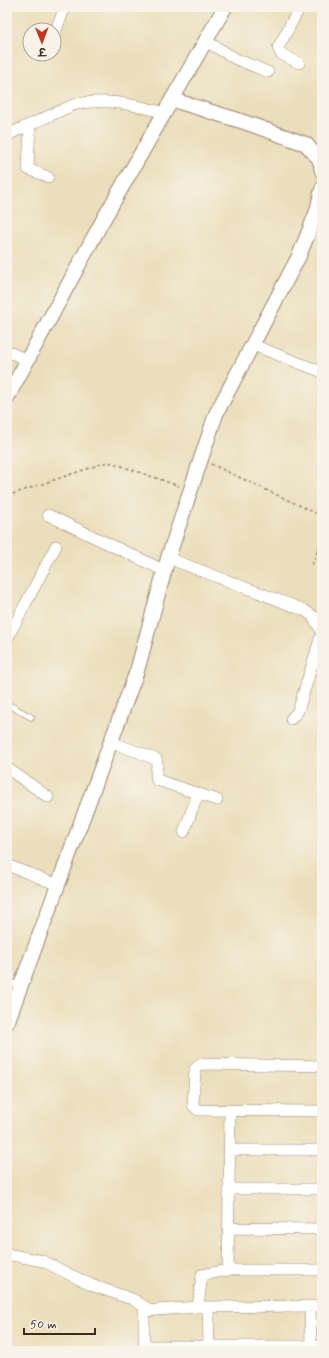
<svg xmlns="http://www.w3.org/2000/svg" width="329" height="1358" font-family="Mynerve,'Playpen Sans Deva',sans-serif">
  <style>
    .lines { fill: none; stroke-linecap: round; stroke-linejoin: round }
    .service-casing { stroke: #93846c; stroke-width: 7 }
    .minor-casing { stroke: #93846c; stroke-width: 12 }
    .tertiary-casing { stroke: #93846c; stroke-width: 16 }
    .path { stroke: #93846c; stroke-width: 1.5; stroke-dasharray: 3 3; stroke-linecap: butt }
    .service { stroke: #fff; stroke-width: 5.5 }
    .minor { stroke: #fff; stroke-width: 11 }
    .tertiary { stroke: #fff; stroke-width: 14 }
  </style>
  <rect width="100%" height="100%" fill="#f7f3e8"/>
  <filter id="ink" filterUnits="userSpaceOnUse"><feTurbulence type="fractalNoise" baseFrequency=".025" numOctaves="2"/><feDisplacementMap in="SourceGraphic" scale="8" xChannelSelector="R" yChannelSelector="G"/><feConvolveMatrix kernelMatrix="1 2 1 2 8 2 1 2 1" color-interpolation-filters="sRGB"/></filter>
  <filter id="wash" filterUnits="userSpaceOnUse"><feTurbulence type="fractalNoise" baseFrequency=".012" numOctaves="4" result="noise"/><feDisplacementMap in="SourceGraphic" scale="16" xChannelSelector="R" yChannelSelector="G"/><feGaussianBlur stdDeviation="0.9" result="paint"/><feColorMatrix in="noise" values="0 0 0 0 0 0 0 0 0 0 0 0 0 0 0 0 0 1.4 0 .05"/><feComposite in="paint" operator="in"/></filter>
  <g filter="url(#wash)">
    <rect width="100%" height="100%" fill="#ebdeba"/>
  </g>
  <g filter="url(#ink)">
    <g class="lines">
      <defs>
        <path id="service" d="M7,704L31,717
          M7,981L20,986"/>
        <path id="minor" d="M54,35L65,7
          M206,41L236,59L268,72
          M299,63L281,54L278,48L300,7
          M30,125L28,169L48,177
          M7,135L73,105C104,97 135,105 166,113
          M253,345L322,372
          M7,351L27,360
          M48,515L165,571
          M168,558L304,610L322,622
          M7,639L56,546
          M291,719L298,711L321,636V630L313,617
          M111,742L156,759C159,766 154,773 157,780L217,800
          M7,768L48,797
          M184,832L198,793
          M7,865L58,885
          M322,1066L200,1064L195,1069L193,1105L198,1110L322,1111
          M230,1110L228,1270H322
          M229,1150H322
          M229,1189H322
          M229,1228L322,1229
          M7,1254L43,1261L91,1285L132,1299L148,1309
          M228,1270L202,1275L198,1307L322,1306
          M310,1306L311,1346
          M208,1307L209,1346
          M144,1346H322
          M144,1351V1311L198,1307"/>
        <path id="tertiary" d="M173,100L241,121L306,144L320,160L322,171
          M7,398L103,220L225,7
          M7,1023L137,671L168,558L216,414L299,256L317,211L322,189"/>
      </defs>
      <use href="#service" class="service-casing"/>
      <use href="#minor" class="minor-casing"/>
      <use href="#tertiary" class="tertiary-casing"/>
      <path class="path" d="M211,464L322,516
        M7,496L107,462L113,463L179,486
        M312,565L322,538"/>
      <use href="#service" class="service"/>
      <use href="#minor" class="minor"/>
      <use href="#tertiary" class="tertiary"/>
    </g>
  </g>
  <rect width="329" height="1358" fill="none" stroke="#f7f3e8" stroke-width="24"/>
  <g transform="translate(42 42) rotate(179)"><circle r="19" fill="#f7f3e8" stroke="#aca397"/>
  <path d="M0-3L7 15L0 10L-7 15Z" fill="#c8321e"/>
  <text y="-6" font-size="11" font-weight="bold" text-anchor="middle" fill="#3b2a1e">उ</text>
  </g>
  <path d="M24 1328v6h71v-6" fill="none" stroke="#3b2a1e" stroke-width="2"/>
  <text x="30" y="1328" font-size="12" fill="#3b2a1e" stroke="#f7f3e8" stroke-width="3" paint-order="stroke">50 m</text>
</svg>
